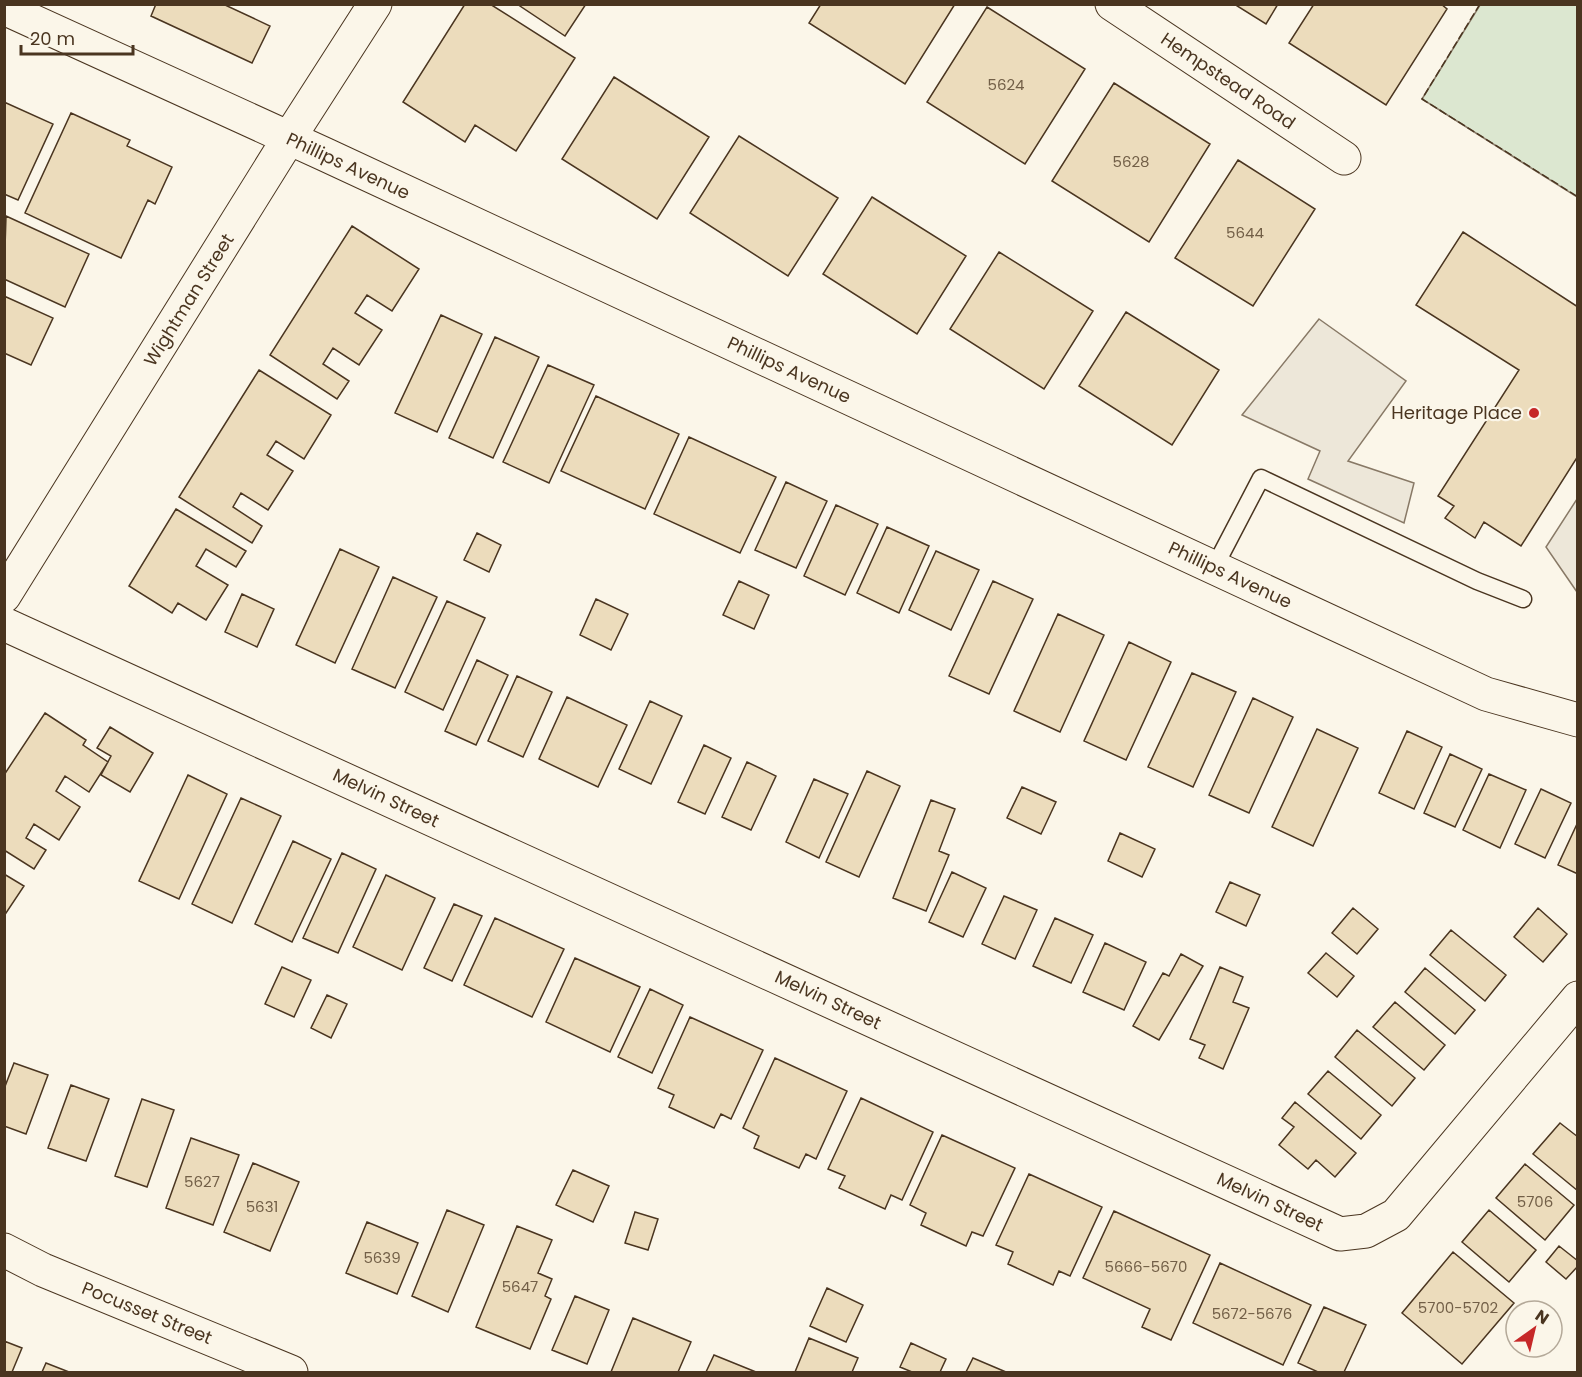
<svg xmlns="http://www.w3.org/2000/svg" width="1582" height="1377" font-family="Poppins,sans-serif">
  <style>
    .green { fill: #dce7d0; stroke: #887966; stroke-width: 1.5 }
    .parking { fill: #ede7d9; stroke: #887966; stroke-width: 1.5 }
    .building { fill: #ecdcbc; stroke: #4a3520; stroke-width: 1.5 }
    .lines { fill: none; stroke-linecap: round; stroke-linejoin: round }
    .service-casing { stroke: #4a3520; stroke-width: 19 }
    .minor-casing { stroke: #4a3520; stroke-width: 35 }
    .service { stroke: #fbf6e9; stroke-width: 16 }
    .minor { stroke: #fbf6e9; stroke-width: 33 }
    .fence { stroke: #4a3520; stroke-width: 1.5; stroke-dasharray: 8 3; stroke-linecap: butt }
    .poi-dot { fill: #c62828; stroke: #fbf6e9; stroke-width: 2 }
    .labels { text-anchor: middle; stroke-width: 4.5; stroke-linejoin: round; paint-order: stroke }
    .number-label { font-size: 15px; fill: #725f47 }
    .street-label { font-size: 18px; fill: #4a3520; stroke: #fbf6e9 }
    .poi-label { font-size: 18px; fill: #4a3520; stroke: #fbf6e9; text-anchor: end }
  </style>
  <rect width="100%" height="100%" fill="#fbf6e9"/>
  <path class="green" d="M1480,5H1577V197L1422,99Z"/>
  <path class="parking" d="M1319,319L1406,381L1348,461L1414,483L1404,523L1308,479L1320,451L1242,415Z
    M1577,499V592L1546,547Z"/>
  <path class="building" d="M156,4H223L270,26L252,63L151,16Z
    M465,4H490L575,58L516,151L475,125L465,142L403,102Z
    M517,4H586L565,36Z
    M821,4H955L905,84L809,23Z
    M1234,4H1278L1266,24Z
    M1314,4H1441L1447,9L1386,105L1289,43Z
    M987,7L1085,69L1025,164L927,102Z
    M614,77L709,137L657,219L562,159Z
    M1114,83L1210,144L1149,242L1052,181Z
    M4,102L53,124L18,200L4,194Z
    M71,113L130,140L127,146L172,167L155,204L148,200L121,258L25,213Z
    M739,136L838,198L788,276L690,213Z
    M1238,160L1315,209L1253,306L1175,258Z
    M872,197L966,256L917,334L823,274Z
    M6,216L89,254L65,307L4,279Z
    M352,226L419,269L392,311L367,295L355,313L382,330L359,365L333,348L323,364L349,381L337,399L270,355Z
    M1463,232L1578,307V456L1521,546L1484,522L1475,538L1445,518L1454,506L1438,496L1519,370L1416,305Z
    M999,252L1093,311L1044,389L950,329Z
    M4,296L53,318L31,365L4,353Z
    M1126,312L1219,370L1172,445L1079,386Z
    M441,315L482,334L437,432L395,413Z
    M495,337L539,357L493,458L449,438Z
    M548,365L594,385L549,483L503,462Z
    M259,370L331,415L304,459L276,441L267,455L293,471L268,510L241,493L233,507L262,526L252,543L179,497Z
    M596,396L679,434L645,509L561,471Z
    M689,437L776,477L740,553L654,514Z
    M786,482L827,501L796,568L755,550Z
    M836,505L878,524L845,595L804,576Z
    M176,509L246,551L236,567L206,549L196,566L228,585L206,620L178,603L172,613L129,586Z
    M887,527L929,546L899,613L857,593Z
    M477,533L501,545L489,572L464,560Z
    M340,549L379,567L335,663L296,645Z
    M936,551L979,570L951,630L909,610Z
    M393,577L437,597L395,688L352,669Z
    M739,581L769,595L754,629L723,615Z
    M993,581L1033,599L989,694L949,676Z
    M242,594L274,609L257,647L225,632Z
    M596,599L628,614L611,650L580,635Z
    M447,601L485,618L443,710L405,692Z
    M1058,614L1104,635L1060,732L1014,711Z
    M1129,642L1171,662L1126,760L1084,741Z
    M477,660L508,675L476,745L445,731Z
    M1192,673L1236,692L1193,787L1148,767Z
    M517,676L552,692L523,757L488,741Z
    M567,697L627,725L598,787L539,759Z
    M1253,698L1293,717L1249,813L1209,795Z
    M650,701L682,716L651,784L619,769Z
    M45,713L86,740L83,745L108,762L89,792L65,776L56,791L80,807L59,840L34,824L26,838L46,850L34,869L4,850V775Z
    M110,727L153,753L130,792L101,775L111,756L97,748Z
    M1317,729L1358,748L1313,846L1272,827Z
    M1407,731L1442,747L1414,809L1379,793Z
    M704,745L731,758L705,814L678,802Z
    M1450,754L1482,769L1455,827L1424,813Z
    M747,762L776,776L751,830L722,817Z
    M867,771L900,786L859,877L826,862Z
    M1489,774L1526,790L1500,848L1463,830Z
    M188,775L227,794L179,899L139,881Z
    M814,779L848,794L819,858L786,842Z
    M1022,787L1056,802L1041,834L1007,818Z
    M1541,789L1571,803L1545,858L1515,844Z
    M241,798L281,816L232,923L192,904Z
    M931,800L955,809L939,851L949,855L926,911L893,898Z
    M1577,824H1578V874L1558,865Z
    M1120,833L1155,849L1142,877L1108,861Z
    M293,841L331,859L292,942L255,924Z
    M342,853L376,869L338,953L303,938Z
    M952,872L986,888L963,937L929,922Z
    M4,874L24,886L4,916Z
    M386,875L435,898L402,970L353,947Z
    M1230,882L1260,895L1246,926L1216,912Z
    M1004,896L1037,910L1015,959L982,944Z
    M454,904L482,916L452,981L424,968Z
    M1353,908L1378,929L1357,954L1332,933Z
    M1538,908L1567,934L1543,962L1514,937Z
    M495,918L564,949L532,1017L464,985Z
    M1055,918L1093,935L1071,983L1033,966Z
    M1451,930L1506,975L1485,1001L1430,955Z
    M1105,943L1146,962L1124,1010L1083,992Z
    M1326,953L1354,976L1337,997L1308,973Z
    M1181,954L1203,966L1159,1040L1133,1026L1163,973L1169,976Z
    M575,958L640,987L610,1052L546,1022Z
    M282,967L311,980L294,1017L265,1004Z
    M1220,967L1243,977L1233,1002L1249,1008L1223,1069L1199,1058L1205,1045L1190,1039Z
    M1425,968L1475,1010L1455,1034L1405,992Z
    M650,989L683,1005L652,1073L618,1057Z
    M327,995L347,1004L331,1038L311,1028Z
    M1395,1002L1445,1045L1424,1070L1373,1027Z
    M690,1017L763,1050L731,1119L721,1114L714,1128L669,1107L674,1095L658,1088Z
    M1357,1030L1415,1078L1392,1106L1335,1057Z
    M775,1058L847,1091L816,1159L806,1154L799,1168L754,1148L759,1136L743,1128Z
    M14,1063L48,1075L26,1134L4,1126V1089Z
    M1328,1071L1381,1115L1361,1139L1308,1094Z
    M71,1085L109,1099L86,1161L48,1148Z
    M861,1098L933,1132L902,1200L891,1195L885,1209L839,1188L845,1176L828,1169Z
    M142,1099L174,1110L147,1187L115,1176Z
    M1295,1102L1356,1153L1335,1177L1316,1160L1308,1169L1279,1145L1294,1127L1282,1118Z
    M1560,1123L1578,1137V1191L1533,1154Z
    M942,1135L1015,1168L983,1236L972,1232L966,1246L921,1225L926,1213L910,1205Z
    M191,1138L239,1155L213,1225L166,1208Z
    M253,1163L299,1182L270,1251L224,1232Z
    M1525,1164L1574,1205L1545,1240L1496,1198Z
    M573,1170L609,1186L593,1222L556,1205Z
    M1029,1174L1102,1207L1070,1276L1059,1271L1053,1285L1008,1264L1013,1252L996,1245Z
    M447,1210L484,1225L448,1312L412,1296Z
    M1489,1210L1536,1250L1509,1282L1462,1242Z
    M1114,1211L1210,1255L1171,1340L1142,1327L1150,1309L1083,1278Z
    M635,1212L658,1219L648,1250L625,1243Z
    M367,1222L418,1243L397,1294L346,1273Z
    M517,1226L552,1240L538,1273L552,1279L545,1296L551,1299L530,1349L476,1327Z
    M1559,1246L1578,1261V1266L1566,1279L1546,1262Z
    M1453,1252L1514,1303L1462,1364L1402,1313Z
    M1220,1263L1311,1305L1283,1365L1193,1323Z
    M827,1288L863,1305L846,1342L810,1326Z
    M575,1296L609,1310L587,1364L552,1350Z
    M1324,1307L1366,1325L1344,1372H1318L1298,1363Z
    M633,1318L691,1342L678,1372H611Z
    M809,1338L858,1358L852,1372H795Z
    M4,1341L22,1348L12,1372H4Z
    M911,1343L946,1359L940,1372H912L900,1367Z
    M714,1355L756,1372H706Z
    M973,1358L1006,1372H966Z
    M46,1363L69,1372H42Z"/>
  <g class="lines">
    <defs>
      <path id="service" d="M1214,568L1261,478L1477,581L1523,599"/>
      <path id="minor" d="M1112,4L1344,158
        M4,8L324,154L1486,694L1578,720
        M4,596L289,138L375,4
        M4,624L1340,1234L1366,1231L1396,1215L1578,998
        M4,1250L43,1270L291,1372"/>
    </defs>
    <use href="#service" class="service-casing"/>
    <use href="#minor" class="minor-casing"/>
    <use href="#service" class="service"/>
    <use href="#minor" class="minor"/>
    <path class="fence" d="M1480,4L1422,99L1578,197"/>
  </g>
  <circle class="poi-dot" cx="1534" cy="413" r="6"/>
  <g class="labels">
    <g class="number-label">
      <text x="1006" y="90">5624</text>
      <text x="1131" y="167">5628</text>
      <text x="1245" y="238">5644</text>
      <text x="202" y="1187">5627</text>
      <text x="1535" y="1207">5706</text>
      <text x="262" y="1212">5631</text>
      <text x="382" y="1263">5639</text>
      <text x="1146" y="1272">5666-5670</text>
      <text x="520" y="1292">5647</text>
      <text x="1458" y="1313">5700-5702</text>
      <text x="1252" y="1319">5672-5676</text>
    </g>
    <g class="street-label">
      <text transform="translate(1228 81) rotate(34)" y="6">Hempstead Road</text>
      <text transform="translate(348 166) rotate(25)" y="6">Phillips Avenue</text>
      <text transform="translate(189 300) rotate(-58)" y="6">Wightman Street</text>
      <text transform="translate(789 370) rotate(25)" y="6">Phillips Avenue</text>
      <text transform="translate(1230 575) rotate(25)" y="6">Phillips Avenue</text>
      <text transform="translate(386 798) rotate(25)" y="6">Melvin Street</text>
      <text transform="translate(828 1000) rotate(25)" y="6">Melvin Street</text>
      <text transform="translate(1270 1202) rotate(25)" y="6">Melvin Street</text>
      <text transform="translate(147 1313) rotate(22)" y="6">Pocusset Street</text>
    </g>
    <g class="poi-label">
      <text x="1522" y="419">Heritage Place</text>
    </g>
  </g>
  <rect width="1582" height="1377" fill="none" stroke="#4a3520" stroke-width="12"/>
  <g transform="translate(1534 1329) rotate(34)"><circle r="28" fill="#fbf6e9" stroke="#b4a999" stroke-width="1.5"/>
  <path d="M0-4.5L10 22L0 15L-10 22Z" fill="#c62828"/>
  <text y="-9" font-size="16" font-weight="bold" text-anchor="middle" fill="#4a3520">N</text>
  </g>
  <path d="M21 45v9h112v-9" fill="none" stroke="#4a3520" stroke-width="3"/>
  <text x="30" y="45" font-size="18" fill="#4a3520" stroke="#fbf6e9" stroke-width="4.5" paint-order="stroke">20 m</text>
</svg>
